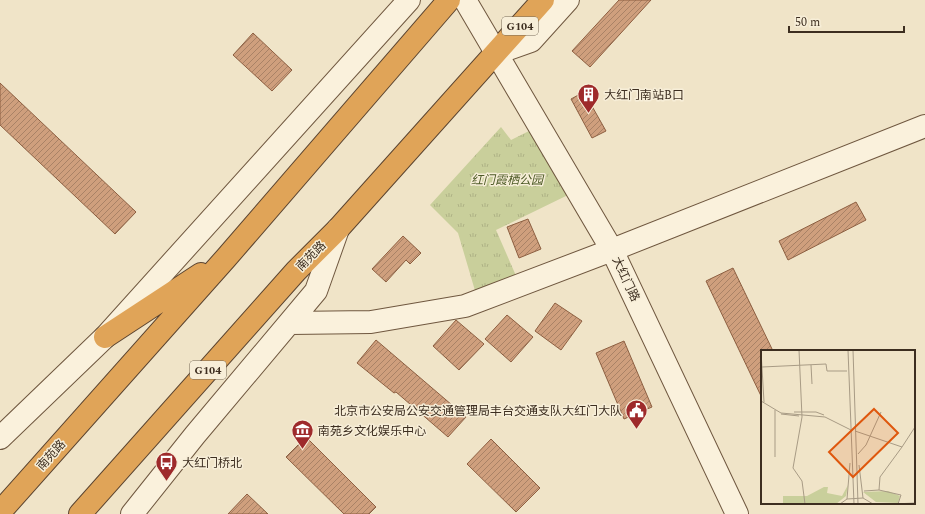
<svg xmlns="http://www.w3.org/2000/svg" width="925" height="514" font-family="Spectral,'Noto Sans SC',serif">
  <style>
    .park { fill: url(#park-tufts) }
    .building { fill: url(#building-hatch); stroke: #8d5f41 }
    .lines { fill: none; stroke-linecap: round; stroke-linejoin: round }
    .secondary-casing { stroke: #6f573f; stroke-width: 24 }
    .highway-casing { stroke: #5b4430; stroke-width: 24 }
    .secondary { stroke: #faf1dc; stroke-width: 22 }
    .highway { stroke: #e0a458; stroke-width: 22 }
    .labels { text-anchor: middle; stroke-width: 3; stroke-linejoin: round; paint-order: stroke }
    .shield { fill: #f7eed8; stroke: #756857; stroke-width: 1 }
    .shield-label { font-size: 11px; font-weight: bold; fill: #3d2e20 }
    .poi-label { font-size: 12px; fill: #3d2e20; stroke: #f7eed8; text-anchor: start }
    .park-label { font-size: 12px; font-style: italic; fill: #4d5a26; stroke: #f7eed8 }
    .street-label { font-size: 12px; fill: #3d2e20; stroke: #f7eed8 }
    .inset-road { fill: none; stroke: #a89b85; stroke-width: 1 }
    .view { fill: #df570d; fill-opacity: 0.15; stroke: #df570d; stroke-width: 2 }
    .inset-edge { fill: none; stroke: #3d2e20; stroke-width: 2 }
  </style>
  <defs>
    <pattern id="park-tufts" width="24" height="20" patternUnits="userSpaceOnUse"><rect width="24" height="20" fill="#c9cf9b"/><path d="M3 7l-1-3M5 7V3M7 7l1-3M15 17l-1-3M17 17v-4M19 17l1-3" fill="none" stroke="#aeb285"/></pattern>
    <pattern id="building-hatch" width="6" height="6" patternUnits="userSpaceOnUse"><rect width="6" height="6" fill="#cf9f7d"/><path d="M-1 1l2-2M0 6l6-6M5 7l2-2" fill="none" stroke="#a98266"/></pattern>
  </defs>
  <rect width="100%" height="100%" fill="#f0e4c8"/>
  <path class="park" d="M501,127L511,140L531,130L568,195L496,230L517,278L476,294L458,233L430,205Z"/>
  <path class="building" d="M619,0H651L590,67L572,51Z
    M253,33L292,70L272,91L233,55Z
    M0,83L136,212L115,234L0,125Z
    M584,92L606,131L592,138L571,99Z
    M856,202L866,220L788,260L779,241Z
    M528,219L541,249L519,258L507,227Z
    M403,236L421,253L410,264L406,260L386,282L372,269Z
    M733,268L773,351H762V398L706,281Z
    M555,303L582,321L561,350L535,331Z
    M507,315L533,337L511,362L485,339Z
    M456,320L484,344L459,370L433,346Z
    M376,340L466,417L448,437L396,392L394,393L357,363Z
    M624,341L652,407L624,419L596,353Z
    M306,437L376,507L369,514H344L286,457Z
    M491,439L540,488L516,512L467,464Z
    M247,494L268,514H228Z"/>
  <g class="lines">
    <defs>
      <path id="secondary" d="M465,0L612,250L737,514
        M497,53L531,41L568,0
        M290,323L371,322L465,306L612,250L925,126
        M0,438L105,337L409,0
        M132,514L195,435L316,291L338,229"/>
      <path id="highway" d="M105,337L201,274
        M0,512L226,258L449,0
        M80,514L296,271L338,229L543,0"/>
    </defs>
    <use href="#secondary" class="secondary-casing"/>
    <use href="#highway" class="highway-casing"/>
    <use href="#secondary" class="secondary"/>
    <use href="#highway" class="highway"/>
  </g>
  <defs>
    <symbol id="building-pin" viewBox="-11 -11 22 30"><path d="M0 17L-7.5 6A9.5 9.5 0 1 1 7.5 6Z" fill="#9e2a2b" stroke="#f7eed8"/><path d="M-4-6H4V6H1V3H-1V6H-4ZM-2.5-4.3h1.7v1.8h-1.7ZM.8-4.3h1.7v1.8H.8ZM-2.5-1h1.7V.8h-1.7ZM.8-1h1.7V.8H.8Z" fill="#fff"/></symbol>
    <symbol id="civic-pin" viewBox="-11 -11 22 30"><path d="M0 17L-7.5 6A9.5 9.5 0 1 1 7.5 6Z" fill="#9e2a2b" stroke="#f7eed8"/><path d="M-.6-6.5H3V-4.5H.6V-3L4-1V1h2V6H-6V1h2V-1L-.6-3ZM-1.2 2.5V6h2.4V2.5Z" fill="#fff"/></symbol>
    <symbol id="museum-pin" viewBox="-11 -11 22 30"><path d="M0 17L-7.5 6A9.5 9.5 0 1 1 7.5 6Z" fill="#9e2a2b" stroke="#f7eed8"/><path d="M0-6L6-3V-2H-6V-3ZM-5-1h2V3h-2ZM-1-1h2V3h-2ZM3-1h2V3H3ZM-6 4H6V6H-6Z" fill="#fff"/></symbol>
    <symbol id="bus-pin" viewBox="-11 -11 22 30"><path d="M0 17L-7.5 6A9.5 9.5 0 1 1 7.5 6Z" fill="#9e2a2b" stroke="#f7eed8"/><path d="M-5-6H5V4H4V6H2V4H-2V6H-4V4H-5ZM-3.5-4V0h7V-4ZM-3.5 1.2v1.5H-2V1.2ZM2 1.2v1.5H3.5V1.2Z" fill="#fff"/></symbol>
  </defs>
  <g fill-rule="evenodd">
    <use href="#building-pin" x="576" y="82" width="25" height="34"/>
    <use href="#civic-pin" x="624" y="398" width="25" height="34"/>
    <use href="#museum-pin" x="290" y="418" width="25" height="34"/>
    <use href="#bus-pin" x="154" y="450" width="25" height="34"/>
  </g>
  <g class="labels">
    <g class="shield">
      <rect x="502" y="17" width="36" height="18" rx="3"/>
      <rect x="190" y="361" width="36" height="18" rx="3"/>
    </g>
    <g class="shield-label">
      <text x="520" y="30">G104</text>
      <text x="208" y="374">G104</text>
    </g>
    <g class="poi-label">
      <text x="604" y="99">大红门南站B口</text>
      <text x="622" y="415" text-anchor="end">北京市公安局公安交通管理局丰台交通支队大红门大队</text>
      <text x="318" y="435">南苑乡文化娱乐中心</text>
      <text x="182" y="467">大红门桥北</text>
    </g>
    <g class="park-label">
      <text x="507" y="184">红门霞栖公园</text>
    </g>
    <g class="street-label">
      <text transform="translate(311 256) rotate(-45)" y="4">南苑路</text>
      <text transform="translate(626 279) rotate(65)" y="4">大红门路</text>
      <text transform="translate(51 455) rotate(-48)" y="4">南苑路</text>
    </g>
  </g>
  <g transform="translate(761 350)">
    <rect width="154" height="154" fill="#f0e4c8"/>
    <path d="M87,135L85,146L75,154H22V146H46L63,137H67L66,143L81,146ZM127,141L139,146L137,153L115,152L102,142Z" fill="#c9cf9b"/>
    <path class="inset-road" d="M38,0L41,67L32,118L41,131L44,154M87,0L93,154M92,0L97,154M0,1L3,52M50,15L51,34M1,17L65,14L66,21H86M0,51L20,63L64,67L90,80M14,60V107M33,62H55L63,65M20,64L38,66M94,81L141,97L154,77M97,104L105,95L120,62M98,115L102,148M118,140L140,145L137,154M103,141L118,140L119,127L141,97M86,149L89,113M79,154L86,149L102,148L112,154M133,154L154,153"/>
    <path class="view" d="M113,59L137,83L92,127L68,102Z"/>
    <rect width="154" height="154" class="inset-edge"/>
  </g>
  <path d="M789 26v6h115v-6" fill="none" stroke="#3d2e20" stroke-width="2"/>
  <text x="795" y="26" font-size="12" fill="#3d2e20" stroke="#f7eed8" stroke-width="3" paint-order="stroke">50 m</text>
</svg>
